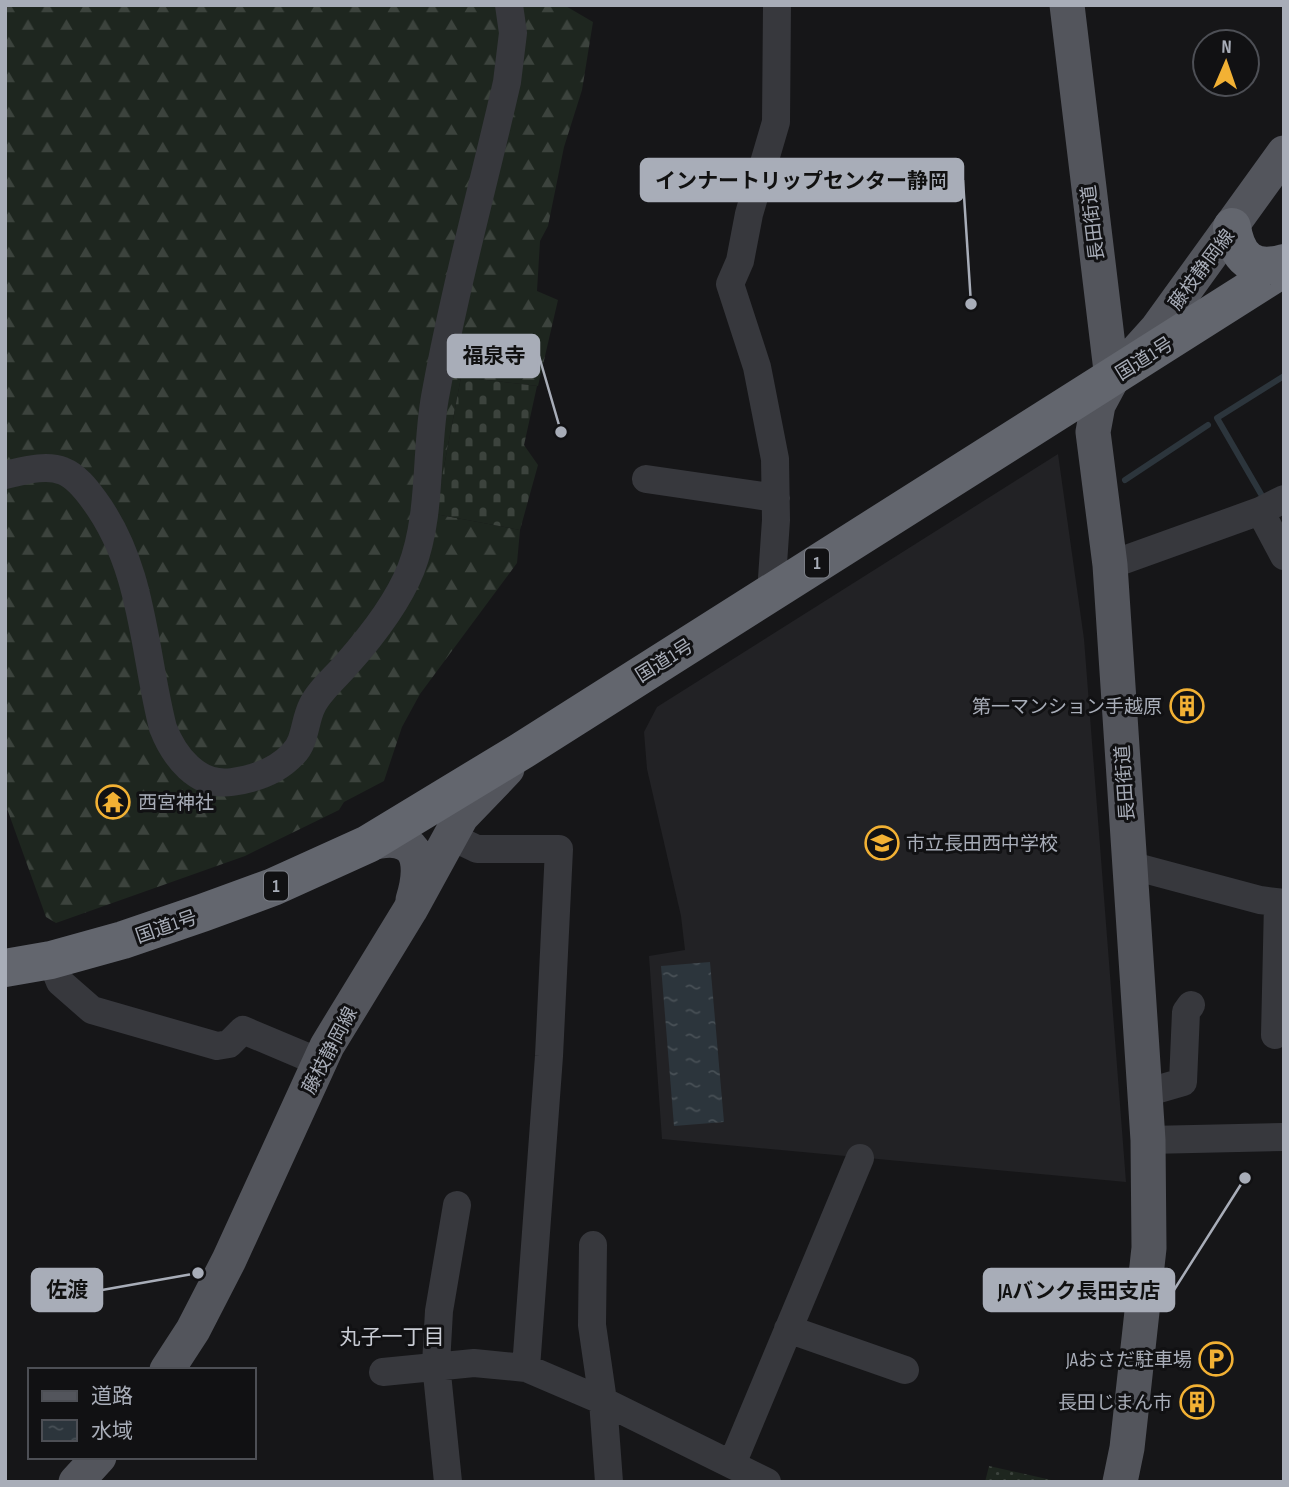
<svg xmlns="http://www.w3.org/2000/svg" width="1289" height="1487" font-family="'Sofia Sans Condensed','Noto Sans JP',sans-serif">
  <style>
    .built { fill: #222225 }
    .green { fill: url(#green-dots) }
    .forest { fill: url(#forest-firs) }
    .cemetery { fill: url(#cemetery-stones) }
    .water { fill: url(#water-ripples) }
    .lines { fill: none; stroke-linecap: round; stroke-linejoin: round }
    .stream { stroke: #2c353c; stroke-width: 6 }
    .minor { stroke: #37383d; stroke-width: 28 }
    .major { stroke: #53555c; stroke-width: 35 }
    .highway { stroke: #63666e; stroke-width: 38 }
    .labels { text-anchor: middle; stroke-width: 6; stroke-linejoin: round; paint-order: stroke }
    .shield { fill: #111113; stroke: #7b7e86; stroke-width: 2 }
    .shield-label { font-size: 18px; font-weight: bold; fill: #a8adb8 }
    .street-label { font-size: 19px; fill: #a8adb8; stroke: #111113 }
    .poi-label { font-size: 19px; fill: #a8adb8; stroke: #111113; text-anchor: end }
    .neighbourhood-label { font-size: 21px; fill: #c9ccd4; stroke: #111113 }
    .leader { fill: none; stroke: #a8adb8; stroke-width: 2.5 }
    .callout-dot { fill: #a8adb8; stroke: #111113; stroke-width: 2.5 }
    .callout { fill: #a8adb8; stroke: #a8adb8; stroke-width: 2.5 }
    .callout-label { font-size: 21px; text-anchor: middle; font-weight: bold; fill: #111 }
  </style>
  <defs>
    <pattern id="green-dots" width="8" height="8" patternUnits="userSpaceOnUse" patternTransform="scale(1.75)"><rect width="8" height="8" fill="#1e261f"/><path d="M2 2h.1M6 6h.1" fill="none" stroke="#3c433d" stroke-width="1.8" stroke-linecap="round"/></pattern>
    <pattern id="forest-firs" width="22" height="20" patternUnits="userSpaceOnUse" patternTransform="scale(1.75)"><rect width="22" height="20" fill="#1e261f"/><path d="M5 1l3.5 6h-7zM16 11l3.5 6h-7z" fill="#3c433d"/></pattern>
    <pattern id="cemetery-stones" width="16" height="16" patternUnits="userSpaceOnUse" patternTransform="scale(1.75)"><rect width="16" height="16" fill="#1e261f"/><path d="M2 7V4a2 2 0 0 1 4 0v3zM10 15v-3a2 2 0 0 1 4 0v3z" fill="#3c433d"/></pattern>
    <pattern id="water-ripples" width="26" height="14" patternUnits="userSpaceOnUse" patternTransform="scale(1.75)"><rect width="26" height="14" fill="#2c353c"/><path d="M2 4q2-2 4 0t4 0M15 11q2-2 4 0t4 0" fill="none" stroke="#485056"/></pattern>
  </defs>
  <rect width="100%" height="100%" fill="#161618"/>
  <path class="built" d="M1058,454L1084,639L1126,1182L662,1139L649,956L685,950L681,916L647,769L644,732L657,707Z"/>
  <path class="green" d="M989,1466L1060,1482H985Z"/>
  <path class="forest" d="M5,5H564L593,22L582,90L564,147L548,226L540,241L537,291L558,300L538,386L461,377L435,514L520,530L517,563L420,694L402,727L384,781L344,802L339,810L245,856L56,923L46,917L5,803Z"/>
  <path class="cemetery" d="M461,377L537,386L524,445L538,465L520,530L435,514Z"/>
  <path class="water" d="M710,962L724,1122L674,1126L661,966Z"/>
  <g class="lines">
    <path class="stream" d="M1125,480L1208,425
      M1265,501L1217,418L1284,376"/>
    <path class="minor" d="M5,475C23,471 46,464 63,471C76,476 86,489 94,500C144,568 143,649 163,728C174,756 197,787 232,782C254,779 277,771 293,754C306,741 304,722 312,706C319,691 335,678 346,665C371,637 397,604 411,569C432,515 425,453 435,397C454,291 483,187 507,82L513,33L509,5
      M646,479L776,498
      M1260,511L1284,556
      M1110,565L1260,511L1284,499
      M771,593L776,520L775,459L757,367L730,284L740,261L749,214L776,122L777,5
      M450,836L477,849H559L549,1056L526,1368
      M1129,865L1260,900L1284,903
      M51,960L60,982L92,1010L217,1046L229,1044L243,1030L319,1062
      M1275,1035L1278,903
      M1145,1093L1183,1082L1186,1012L1191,1005
      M1148,1140L1284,1137
      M593,1245L592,1325L603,1401L609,1482
      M788,1329L905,1370
      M383,1372L474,1363L526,1368L603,1401L767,1482
      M732,1464L860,1158
      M448,1482L436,1364L439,1311L457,1205"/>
    <path class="major" d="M1067,5L1112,379
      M368,844C416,830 426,858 413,900
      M167,1370L193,1330L229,1260L327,1046L410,910L461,817L507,769
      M76,1482L99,1457
      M1120,1482L1127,1448L1149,1248L1148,1140L1110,565L1093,432L1098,405L1112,379L1157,329L1284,153"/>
    <path class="highway" d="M1232,227C1237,258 1252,272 1284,263
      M5,968L51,960L123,940L202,913L273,887L368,844L523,750L1284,268"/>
  </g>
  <defs>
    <symbol id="building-ring" viewBox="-11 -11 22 22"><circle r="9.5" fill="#111113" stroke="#f2b134" stroke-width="1.5"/><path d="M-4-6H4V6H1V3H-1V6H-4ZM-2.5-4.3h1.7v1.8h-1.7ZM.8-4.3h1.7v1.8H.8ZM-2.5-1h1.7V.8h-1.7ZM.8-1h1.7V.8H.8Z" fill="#f2b134"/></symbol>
    <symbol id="temple-ring" viewBox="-11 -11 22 22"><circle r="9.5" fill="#111113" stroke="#f2b134" stroke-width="1.5"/><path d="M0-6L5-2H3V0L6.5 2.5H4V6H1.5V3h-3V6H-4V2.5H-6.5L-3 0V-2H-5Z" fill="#f2b134"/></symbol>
    <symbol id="school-ring" viewBox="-11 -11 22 22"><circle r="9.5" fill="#111113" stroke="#f2b134" stroke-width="1.5"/><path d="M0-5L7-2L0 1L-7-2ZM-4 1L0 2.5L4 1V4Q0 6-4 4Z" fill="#f2b134"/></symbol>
    <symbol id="parking-ring" viewBox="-11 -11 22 22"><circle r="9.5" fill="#111113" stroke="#f2b134" stroke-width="1.5"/><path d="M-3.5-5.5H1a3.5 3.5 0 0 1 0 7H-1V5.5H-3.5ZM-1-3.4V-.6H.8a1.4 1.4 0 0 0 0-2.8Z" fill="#f2b134"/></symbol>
  </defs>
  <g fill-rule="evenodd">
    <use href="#building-ring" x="1168" y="687" width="38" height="38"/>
    <use href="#temple-ring" x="94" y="783" width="38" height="38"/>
    <use href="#school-ring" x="863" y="824" width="38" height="38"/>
    <use href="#parking-ring" x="1197" y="1340" width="38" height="38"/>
    <use href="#building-ring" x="1178" y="1383" width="38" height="38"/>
  </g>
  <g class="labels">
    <g class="shield">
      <rect x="805" y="548.5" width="24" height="29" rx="5"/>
      <rect x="264" y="871.5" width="24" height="29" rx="5"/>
    </g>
    <g class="shield-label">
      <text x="817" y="569">1</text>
      <text x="276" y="892">1</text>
    </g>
    <g class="street-label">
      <text transform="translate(1092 223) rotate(-97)" y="7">長田街道</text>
      <text transform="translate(1201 269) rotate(-53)" y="7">藤枝静岡線</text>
      <text transform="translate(1144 358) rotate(-32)" y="7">国道1号</text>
      <text transform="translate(664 660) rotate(-32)" y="7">国道1号</text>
      <text transform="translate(1124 783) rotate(-94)" y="7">長田街道</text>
      <text transform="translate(166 926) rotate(-19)" y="7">国道1号</text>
      <text transform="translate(329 1050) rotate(-62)" y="7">藤枝静岡線</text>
    </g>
    <g class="poi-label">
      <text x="1162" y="713">第一マンション手越原</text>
      <text x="138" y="809" text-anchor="start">西宮神社</text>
      <text x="906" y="850" text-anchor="start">市立長田西中学校</text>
      <text x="1192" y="1366">JAおさだ駐車場</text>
      <text x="1172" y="1409">長田じまん市</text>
    </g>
    <g class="neighbourhood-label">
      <text x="392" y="1344">丸子一丁目</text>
    </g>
  </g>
  <path class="leader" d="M971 304L963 180M561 432L539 356M198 1273L102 1290M1245 1178L1174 1290"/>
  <g class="callout-dot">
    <circle cx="971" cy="304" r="7"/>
    <circle cx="561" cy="432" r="7"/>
    <circle cx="198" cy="1273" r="7"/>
    <circle cx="1245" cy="1178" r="7"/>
  </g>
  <g class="callout">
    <rect x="641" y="159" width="322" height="42" rx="7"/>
    <rect x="448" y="335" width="91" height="42" rx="7"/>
    <rect x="32" y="1269" width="70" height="42" rx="7"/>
    <rect x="984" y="1269" width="190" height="42" rx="7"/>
  </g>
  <g class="callout-label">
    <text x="802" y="188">インナートリップセンター静岡</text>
    <text x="494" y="363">福泉寺</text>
    <text x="67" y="1297">佐渡</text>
    <text x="1079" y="1298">JAバンク長田支店</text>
  </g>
  <rect width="1289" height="1487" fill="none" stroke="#a8adb8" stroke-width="14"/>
  <rect x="28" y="1368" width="228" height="91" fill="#111113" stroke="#4d4f55" stroke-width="2"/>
  <rect x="42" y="1391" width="35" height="10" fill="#53555c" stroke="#4d4f55" stroke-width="2"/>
  <text x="91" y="1403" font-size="21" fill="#a8adb8">道路</text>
  <rect x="42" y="1420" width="35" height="21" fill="url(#water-ripples)" stroke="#4d4f55" stroke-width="2"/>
  <text x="91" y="1438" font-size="21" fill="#a8adb8">水域</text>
  <g transform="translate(1226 63) rotate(2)"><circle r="33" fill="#111113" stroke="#4d4f55" stroke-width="2"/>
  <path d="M0-5L12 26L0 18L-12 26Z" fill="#f2b134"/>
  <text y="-10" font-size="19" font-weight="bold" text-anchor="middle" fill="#a8adb8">N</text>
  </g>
</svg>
